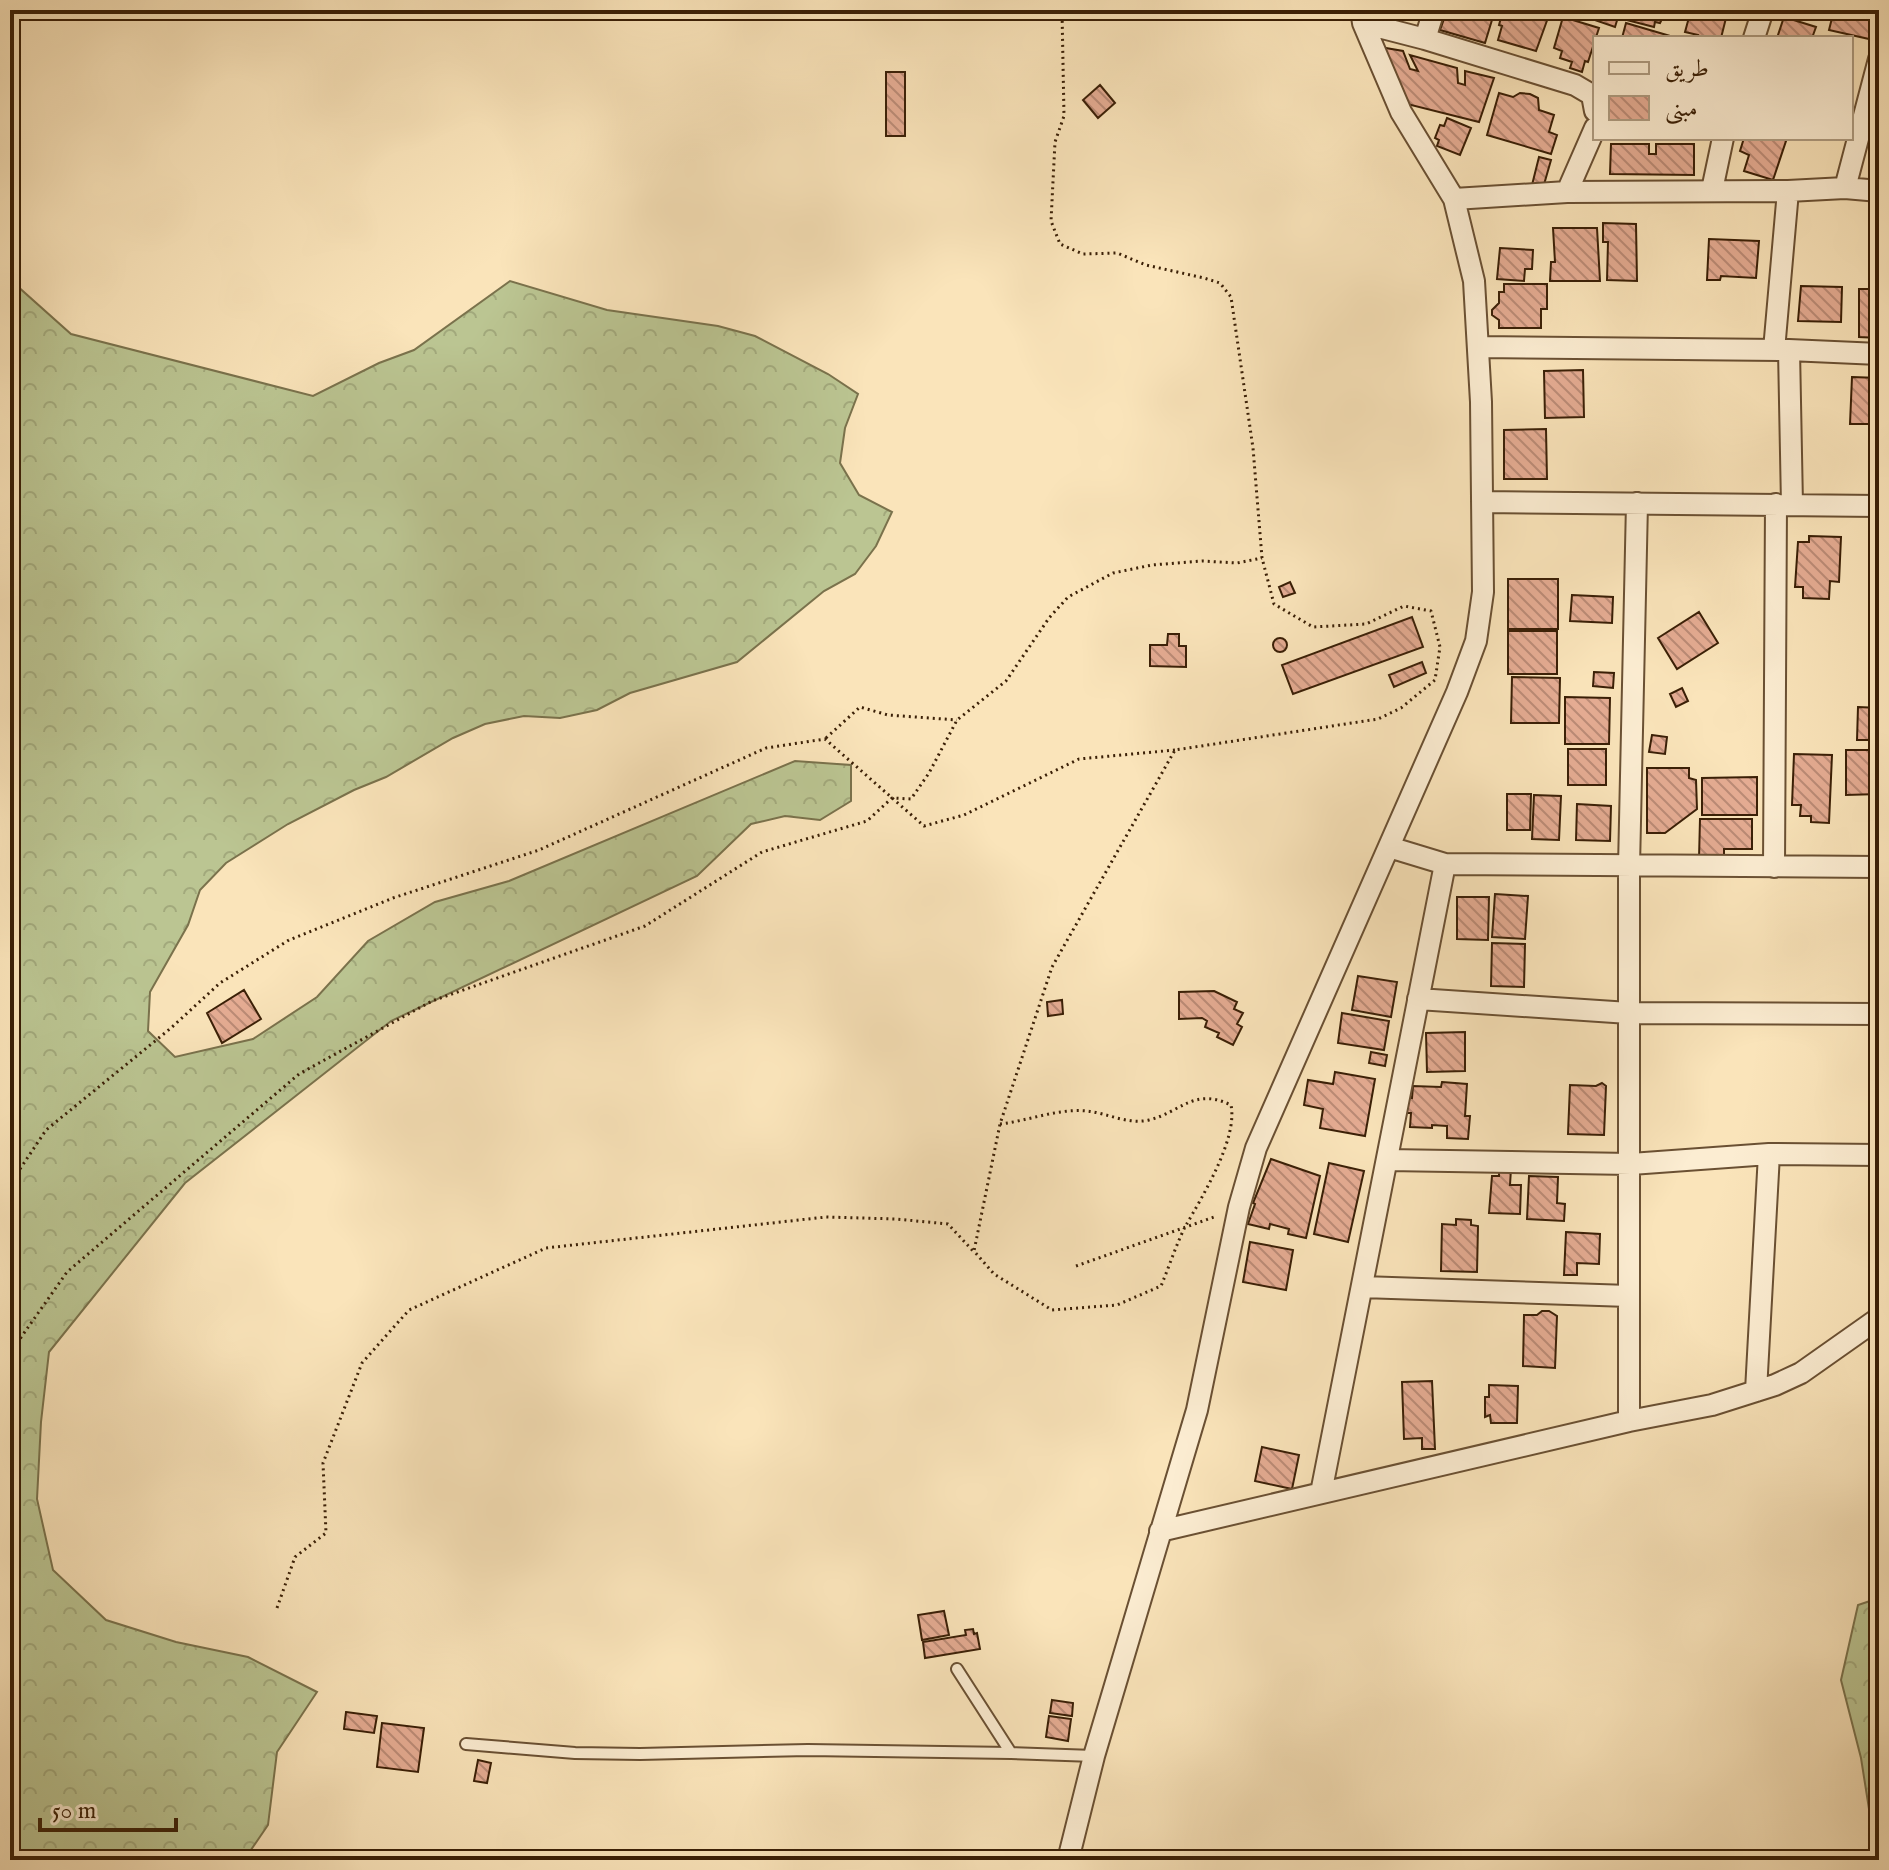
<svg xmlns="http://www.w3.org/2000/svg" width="1889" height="1870" font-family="'IM FELL English',Amiri,serif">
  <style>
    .forest { fill: url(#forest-crowns); stroke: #7a724c; stroke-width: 2 }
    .building { fill: url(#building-back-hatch); stroke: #3a1f06; stroke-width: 2 }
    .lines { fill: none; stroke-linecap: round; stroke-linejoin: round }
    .lane-casing { stroke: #6a5033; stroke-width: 14 }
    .street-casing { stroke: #6a5033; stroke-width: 24 }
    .path { stroke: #3a1f06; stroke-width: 3; stroke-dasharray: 2 4; stroke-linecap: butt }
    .lane { stroke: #fcedd2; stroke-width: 10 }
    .street { stroke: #fcedd2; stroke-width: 20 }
  </style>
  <defs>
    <pattern id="forest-crowns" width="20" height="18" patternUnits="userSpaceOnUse" patternTransform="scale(2)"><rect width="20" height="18" fill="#bbc592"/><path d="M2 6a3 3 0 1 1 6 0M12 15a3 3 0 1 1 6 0" fill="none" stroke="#a2a97c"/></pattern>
    <pattern id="building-back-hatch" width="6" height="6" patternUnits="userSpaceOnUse" patternTransform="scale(2)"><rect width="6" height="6" fill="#e5ac93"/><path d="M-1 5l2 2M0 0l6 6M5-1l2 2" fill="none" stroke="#bb8b76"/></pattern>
  </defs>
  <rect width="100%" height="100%" fill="#fae4ba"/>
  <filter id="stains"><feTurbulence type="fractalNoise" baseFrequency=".0025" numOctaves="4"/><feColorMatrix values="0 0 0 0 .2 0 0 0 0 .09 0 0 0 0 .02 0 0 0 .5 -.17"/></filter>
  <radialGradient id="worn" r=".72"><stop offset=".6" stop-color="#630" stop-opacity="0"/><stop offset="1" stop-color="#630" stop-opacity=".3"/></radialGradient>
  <path class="forest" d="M10,275L15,284L71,334L313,396L379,363L414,350L510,281L607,310L718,326L755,336L828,374L858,394L845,428L840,463L859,495L892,512L876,546L855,574L824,591L737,662L630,693L597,710L560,718L524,716L485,724L453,738L386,777L354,790L288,824L226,863L200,890L188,925L150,992L148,1031L175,1057L253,1039L317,997L368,941L435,902L509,881L795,761L851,765V801L820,820L785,816L751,824L697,876L391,1021L185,1183L49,1352L41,1422L37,1499L53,1570L106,1620L176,1642L248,1657L317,1692L277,1752L268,1825L244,1860H10Z
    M1879,1598V1860H1877L1861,1758L1841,1680L1858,1605Z"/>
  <path class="building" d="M1441,10H1495L1485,43L1440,30L1445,16L1440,14Z
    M1503,10H1532L1549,15L1536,51L1498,40L1502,26L1499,25Z
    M1566,10H1616V12L1619,14L1615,27Z
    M1626,10H1656L1654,17L1662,19L1660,23L1655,22L1654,27L1623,19Z
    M1691,10L1726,18L1721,38H1697L1698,35L1685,32Z
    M1834,10H1875L1869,39L1829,30Z
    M1563,17L1599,28L1588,62L1585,61L1582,72L1570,68L1572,62L1560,58L1562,51L1554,48Z
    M1784,17L1816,27L1812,38H1777Z
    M1626,23L1677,38H1622Z
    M1380,47L1403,51L1410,69L1418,71L1410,55L1457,68L1458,83L1465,85V71L1494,78L1479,122L1399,102Z
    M886,72H905V136H886Z
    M1100,85L1115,103L1098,118L1083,100Z
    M1499,93L1513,97L1520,93L1530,94L1538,98L1539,110L1554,115L1549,132L1557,135L1551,154L1487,135Z
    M1447,118L1471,128L1460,155L1437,146L1439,140L1435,138L1440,125L1444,126Z
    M1744,138H1787L1773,180L1744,171L1749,155L1740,151Z
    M1611,144H1649V154H1656V144H1694V175L1610,174Z
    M1539,157L1551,160L1543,188L1532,185Z
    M1603,223L1636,224L1637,281L1607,280L1608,242H1603Z
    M1553,228H1597L1600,281H1550L1551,262H1555Z
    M1709,239L1759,241L1756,278L1721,276L1720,280H1707Z
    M1500,248L1533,250L1532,269H1525L1524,281L1497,279Z
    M1504,284H1547V309H1541V328H1499V320L1492,315V310L1499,303V292H1504Z
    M1801,286L1842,287L1841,322L1798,321Z
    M1859,289H1879V338L1859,337Z
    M1583,370L1584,417L1545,418L1544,371Z
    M1852,377L1879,378V424H1850Z
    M1546,429L1547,479H1504V430Z
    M1809,536L1841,537L1839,582L1830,581L1829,599L1803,598V587H1795L1798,542H1809Z
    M1508,579H1558V629H1508Z
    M1290,582L1295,593L1283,597L1279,587Z
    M1572,595L1613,597L1612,623L1570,621Z
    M1699,612L1718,643L1677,669L1658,638Z
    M1412,617L1423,647L1293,694L1282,665Z
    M1508,631H1557V674H1508Z
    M1168,634H1179V646H1186V667L1150,666V645H1167Z
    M1273 645a7 7 0 1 1 14 0a7 7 0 1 1-14 0Z
    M1422,662L1426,673L1394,687L1389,675Z
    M1594,672L1614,673L1613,688L1593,686Z
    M1512,677L1560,678L1559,723H1511Z
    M1682,688L1688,701L1676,707L1670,694Z
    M1565,697L1610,698L1609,744H1565Z
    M1858,707L1879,708V740H1857Z
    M1652,735L1667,737L1665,754L1649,752Z
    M1568,749H1606V785H1568Z
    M1846,750H1879V794L1846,795Z
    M1794,754L1832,755L1829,823L1811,822V816H1800L1801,805H1792Z
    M1647,768H1689V778L1696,780L1697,809L1665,833H1647Z
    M1757,777V815H1702V778Z
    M1507,794H1531L1530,830H1507Z
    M1534,795L1561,796L1559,840L1532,839Z
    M1577,804L1611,806L1610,841L1576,840Z
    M1700,819H1752V849H1724V859H1699Z
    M1495,894L1528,896L1525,939L1492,937Z
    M1457,897H1489L1488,940L1457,939Z
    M1492,943L1525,944L1524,987L1491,986Z
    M1358,976L1397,982L1391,1017L1352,1010Z
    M244,990L261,1019L222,1043L207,1013Z
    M1214,991L1237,1002L1234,1009L1243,1013L1237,1024L1242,1027L1233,1045L1217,1037L1219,1033L1205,1027L1207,1021L1202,1018L1179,1019V992Z
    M1062,1000L1063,1014L1048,1016L1047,1002Z
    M1342,1013L1389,1021L1384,1050L1338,1043Z
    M1465,1032V1071L1427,1072L1426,1033Z
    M1371,1052L1387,1055L1385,1066L1369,1063Z
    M1335,1072L1375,1079L1365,1136L1320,1128L1323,1109L1304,1105L1308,1080L1333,1084Z
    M1442,1082L1467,1084L1465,1116H1470L1468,1139L1447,1138V1126L1432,1125V1128L1410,1127L1411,1113H1404L1405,1097L1412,1098L1413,1086L1441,1087Z
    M1602,1083L1606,1086L1604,1135L1568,1134L1570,1085L1596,1086Z
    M1271,1159L1320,1176L1306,1238L1288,1234L1289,1229L1270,1224L1269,1229L1248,1224L1255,1204L1253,1203Z
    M1329,1163L1364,1171L1348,1242L1314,1234Z
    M1499,1169H1511L1510,1185H1521L1520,1214L1489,1213L1492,1176H1499Z
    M1529,1176L1558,1177L1557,1203L1565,1204L1564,1221L1527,1219Z
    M1456,1219L1471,1220V1225L1478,1226L1477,1272L1441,1271L1442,1224L1456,1225Z
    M1566,1232L1600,1234L1599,1264L1577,1263V1275H1564Z
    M1250,1242L1293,1250L1286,1290L1243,1282Z
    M1542,1311H1549L1557,1316L1555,1368L1523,1366L1524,1315H1537Z
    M1432,1381L1435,1449H1422V1438L1404,1439L1402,1382Z
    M1489,1385L1518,1386L1517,1423H1491L1490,1415L1485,1417V1397H1489Z
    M1262,1447L1299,1455L1292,1489L1255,1481Z
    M944,1611L949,1635L922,1640L918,1615Z
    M973,1629L974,1634L977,1633L980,1649L925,1658L923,1642L966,1635L965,1630Z
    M1052,1700L1073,1703L1072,1716L1050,1713Z
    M346,1712L377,1716L374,1733L344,1729Z
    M1049,1716L1071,1719L1068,1741L1046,1737Z
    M382,1723L424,1728L418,1772L377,1767Z
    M478,1760L491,1763L487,1783L474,1781Z"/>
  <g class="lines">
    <defs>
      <path id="lane" d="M957,1669L1011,1753L1094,1756
        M466,1744L575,1753L640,1754L808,1750L1011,1753"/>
      <path id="street" d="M1363,23L1425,39L1575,85L1592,95L1595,111
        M1754,38L1763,10
        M1425,39L1434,10
        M1845,188L1879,59
        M1712,190L1723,138
        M1567,192L1595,128
        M1454,199L1567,192L1788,191L1845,188L1879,191
        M1479,347L1789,350L1792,505
        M1774,350L1788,191
        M1789,350L1879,354
        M1482,502L1879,506
        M1389,847L1445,864L1879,867
        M1774,867L1776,504
        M1418,999L1629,1013L1879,1014
        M1769,1154L1879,1155
        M1388,1160L1631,1164L1769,1154L1756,1391
        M1362,1287L1629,1296
        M1629,1421V867L1637,503
        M1321,1493L1445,864
        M1160,1531L1629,1421L1712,1405L1775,1385L1801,1373L1879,1318
        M1068,1860L1094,1756L1197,1410L1239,1207L1256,1148L1457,692L1476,641L1483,592L1481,402L1474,281L1454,199L1401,112L1363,23L1361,10"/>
    </defs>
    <use href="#lane" class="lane-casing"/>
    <use href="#street" class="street-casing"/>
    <path class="path" d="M826,738L860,707L888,715L957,720
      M1000,1124C1028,1121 1058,1108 1087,1111C1107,1113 1128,1125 1149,1120C1181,1112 1194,1087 1231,1105C1238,1139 1202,1197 1185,1227C1176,1245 1169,1267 1161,1286L1117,1305L1052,1310L994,1274L974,1251L1000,1124L1052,967L1175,750L1378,719L1401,708L1435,680L1440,647L1431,611L1404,606L1366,624L1313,627L1274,604L1262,558L1253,448L1231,297L1220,283L1204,278L1146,265L1117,253L1083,254L1060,244L1051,221L1055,142L1064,116L1062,10
      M10,1184L46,1130L171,1028L220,983L289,940L393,898L539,850L766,748L825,739L924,826L964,815L1079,759L1175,750
      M1076,1266L1217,1216
      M10,1353L67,1272L299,1074L432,1001L645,926L762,852L867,821L892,798L911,799L929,773L957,720L1006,681L1049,618L1068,597L1113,573L1152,565L1202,561L1237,563L1262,558
      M277,1608L295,1557L326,1533L323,1463L362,1363L409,1310L546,1248L826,1217L896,1219L948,1224L973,1251"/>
    <use href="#lane" class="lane"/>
    <use href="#street" class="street"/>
  </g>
  <rect width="1889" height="1870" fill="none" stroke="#fae4ba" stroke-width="40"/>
  <rect x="12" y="12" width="1865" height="1846" fill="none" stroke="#3a1f06" stroke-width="4"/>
  <rect x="20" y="20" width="1849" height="1830" fill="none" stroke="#3a1f06" stroke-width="2"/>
  <rect x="1593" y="36" width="260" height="104" fill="#fcedd2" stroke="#ae9b80" stroke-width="2"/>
  <rect x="1609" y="62" width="40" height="12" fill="#fcedd2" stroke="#ae9b80" stroke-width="2"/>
  <text x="1665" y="76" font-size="24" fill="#3a1f06">طريق</text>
  <rect x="1609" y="96" width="40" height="24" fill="url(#building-back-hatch)" stroke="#ae9b80" stroke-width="2"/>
  <text x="1665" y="116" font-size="24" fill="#3a1f06">مبنى</text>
  <path d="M40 1818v12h136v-12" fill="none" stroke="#3a1f06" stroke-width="4"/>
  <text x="52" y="1818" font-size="24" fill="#3a1f06" stroke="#fcedd2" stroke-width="6" paint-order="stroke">50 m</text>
  <rect width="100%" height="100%" filter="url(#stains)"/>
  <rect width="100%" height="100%" fill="url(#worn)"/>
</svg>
